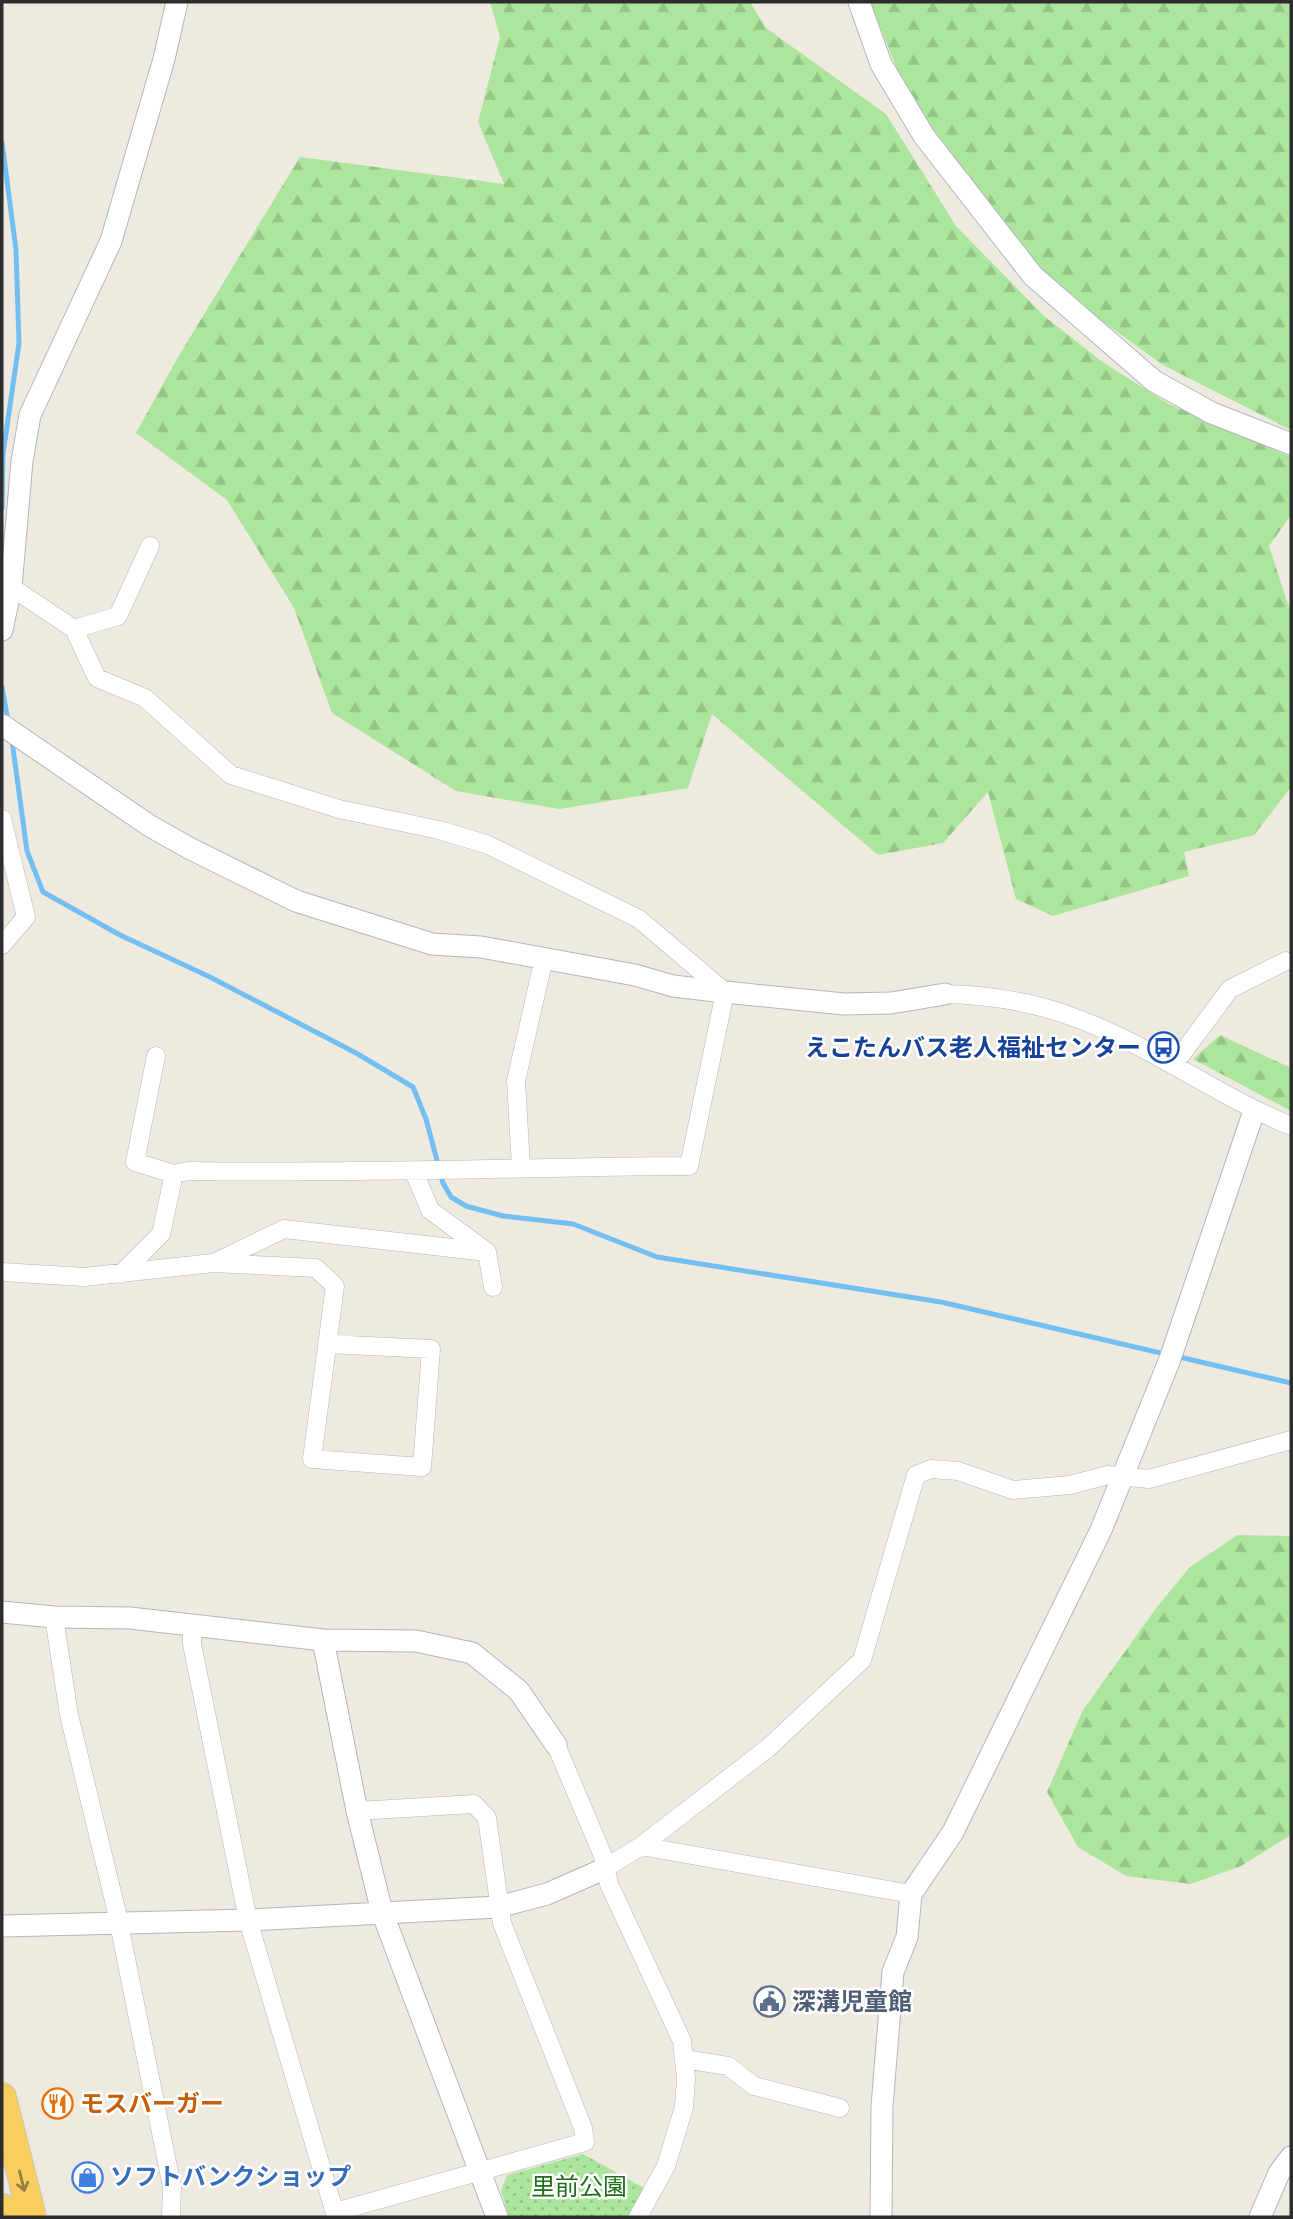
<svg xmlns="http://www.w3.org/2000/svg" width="1293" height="2219" font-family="Cabin,'Noto Sans JP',sans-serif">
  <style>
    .green { fill: url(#green-dots) }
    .forest { fill: url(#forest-firs) }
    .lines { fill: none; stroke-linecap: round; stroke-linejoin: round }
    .stream { stroke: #73bff1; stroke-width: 5 }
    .minor-casing { stroke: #b3b4c1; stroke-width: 19 }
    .tertiary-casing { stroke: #b3b4c1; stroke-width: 23 }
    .trunk-casing { stroke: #c8c8c8; stroke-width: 30 }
    .minor { stroke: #fff; stroke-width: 18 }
    .tertiary { stroke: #fff; stroke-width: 21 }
    .trunk { stroke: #f9ce5e; stroke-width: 28 }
    .oneway { stroke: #937e46 }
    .labels { text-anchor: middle; stroke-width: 5; stroke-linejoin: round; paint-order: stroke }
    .transit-label { font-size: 24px; font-weight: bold; fill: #164399; stroke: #fff; text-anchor: end }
    .service-label { font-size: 24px; font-weight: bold; fill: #4e5e75; stroke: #fff; text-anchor: start }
    .food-label { font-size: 24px; font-weight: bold; fill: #c56008; stroke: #fff; text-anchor: start }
    .shop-label { font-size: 24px; font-weight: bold; fill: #366cbe; stroke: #fff; text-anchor: start }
    .park-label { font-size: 24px; fill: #206e1a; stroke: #fff }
  </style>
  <defs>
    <pattern id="green-dots" width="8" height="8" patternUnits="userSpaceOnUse" patternTransform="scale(1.75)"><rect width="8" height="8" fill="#ace59c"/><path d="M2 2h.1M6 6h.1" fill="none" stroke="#94c587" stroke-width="1.8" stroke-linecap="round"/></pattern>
    <pattern id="forest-firs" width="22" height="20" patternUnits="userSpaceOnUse" patternTransform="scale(1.75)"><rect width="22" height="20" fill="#ace59c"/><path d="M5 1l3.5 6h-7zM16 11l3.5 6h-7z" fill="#94c587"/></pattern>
  </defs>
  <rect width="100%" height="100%" fill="#efeae0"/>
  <path class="green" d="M583,2154L646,2189L628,2217H509L501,2191L507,2175Z"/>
  <path class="forest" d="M490,2H750L766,28L886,114L956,226L1044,316L1104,363L1169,404L1291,457V515L1269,546L1291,614V787L1254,835L1184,852L1189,876L1053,916L1016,899L988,792L943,843L878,855L712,714L688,788L559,809L456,791L332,713L294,608L227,500L136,433L178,357L300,157L504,184L478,122L500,37Z
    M870,2H1291V430L1163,365L1074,301L1003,234L964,173L907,94Z
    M1220,1035L1291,1068V1111L1193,1059Z
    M1238,1535L1291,1536V1835L1241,1866L1191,1884L1126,1876L1078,1847L1047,1792L1083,1710L1157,1607L1190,1567Z"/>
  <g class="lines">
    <path class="stream" d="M2,142L16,250L19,343L3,454L2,509
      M2,687L8,721
      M12,741L27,851L43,892L120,935L210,977L356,1053L413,1087L426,1119L443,1183L451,1197L466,1206L503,1216L573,1224L657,1257L941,1302L1165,1354
      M1175,1356L1291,1383"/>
    <defs>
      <path id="minor" d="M5,579L11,587L74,629L97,678L145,698L231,775L339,809L439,830L486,844L639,919L725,992L689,1166C522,1167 355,1174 188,1171L174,1174L161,1234L121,1274
        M74,629L118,616L150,546
        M2,819L26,917L2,945
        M945,994C991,995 1038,1003 1081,1020C1154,1048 1218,1096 1291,1126
        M156,1056L135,1162L174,1174
        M1167,1062L1181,1055L1230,989L1286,961
        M521,1167L516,1081L544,958
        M414,1172L430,1210L487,1252L493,1287
        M216,1262L284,1229L487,1252
        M2,1272L84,1277L213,1263L316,1268L335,1286L312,1459L422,1467L431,1349L327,1344
        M54,1617L69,1715L116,1909L172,2187L171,2217
        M192,1626V1644L248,1920L336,2217
        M556,1745L603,1856L609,1884L682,2041L686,2078L684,2107L666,2166L638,2217
        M641,1846L911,1894
        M604,1869L641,1846L768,1748L862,1660L916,1475L931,1469L958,1471L1013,1490L1070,1485L1108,1475L1149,1479L1291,1440
        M684,2059L728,2066L754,2086L840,2108
        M335,2212L585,2142L583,2128L502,1923L487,1818L474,1804L357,1811"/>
      <path id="tertiary" d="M859,2L881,64L924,136L1033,276L1154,381L1212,413L1291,444
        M2,630L11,587L22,461L30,415L111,241L164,59L177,2
        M2,725L150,826L189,848L296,901L432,944L481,947L635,975L673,986L725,992L844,1004L891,1003L945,994
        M2,1612L54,1617L130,1618L323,1640L416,1641L472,1653L519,1691L556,1745
        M323,1640L357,1811L382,1912L497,2217
        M2,1926L248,1920L498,1907L547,1894L604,1869
        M881,2217L882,2106L893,1972L907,1937L911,1894L953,1832L1101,1530L1170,1359L1254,1111
        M1260,2217L1279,2173L1291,2157"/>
      <path id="trunk" d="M2,2097L32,2217
        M2,2208L4,2217"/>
    </defs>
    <use href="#minor" class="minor-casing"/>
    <use href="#tertiary" class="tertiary-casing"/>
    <use href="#trunk" class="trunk-casing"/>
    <use href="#minor" class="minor"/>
    <use href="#tertiary" class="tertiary"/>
    <use href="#trunk" class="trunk"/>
  </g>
  <defs><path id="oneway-shaft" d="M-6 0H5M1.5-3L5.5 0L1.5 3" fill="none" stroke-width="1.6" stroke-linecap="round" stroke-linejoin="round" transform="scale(1.75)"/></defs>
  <use class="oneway" href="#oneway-shaft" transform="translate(22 2181) rotate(76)"/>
  <defs>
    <symbol id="bus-ring" viewBox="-11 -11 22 22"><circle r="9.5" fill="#fff" stroke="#1a4fb4" stroke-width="1.5"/><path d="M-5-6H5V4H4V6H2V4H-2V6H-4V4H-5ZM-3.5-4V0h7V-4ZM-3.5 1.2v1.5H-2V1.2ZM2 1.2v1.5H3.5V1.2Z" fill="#1a4fb4"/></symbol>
    <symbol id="civic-ring" viewBox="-11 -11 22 22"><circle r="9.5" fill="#fff" stroke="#5c6f8a" stroke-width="1.5"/><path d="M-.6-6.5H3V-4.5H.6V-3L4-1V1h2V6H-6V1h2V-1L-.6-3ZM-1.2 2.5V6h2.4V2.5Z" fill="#5c6f8a"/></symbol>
    <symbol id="restaurant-ring" viewBox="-11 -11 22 22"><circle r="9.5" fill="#fff" stroke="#e8710a" stroke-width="1.5"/><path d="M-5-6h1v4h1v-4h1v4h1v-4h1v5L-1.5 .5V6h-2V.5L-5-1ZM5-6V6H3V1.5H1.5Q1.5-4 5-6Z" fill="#e8710a"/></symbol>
    <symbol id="shop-ring" viewBox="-11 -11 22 22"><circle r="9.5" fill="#fff" stroke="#3f7fe0" stroke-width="1.5"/><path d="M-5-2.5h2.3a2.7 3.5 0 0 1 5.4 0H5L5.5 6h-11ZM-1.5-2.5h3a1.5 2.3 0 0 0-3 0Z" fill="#3f7fe0"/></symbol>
  </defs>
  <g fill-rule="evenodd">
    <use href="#bus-ring" x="1146" y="1030" width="35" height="35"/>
    <use href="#civic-ring" x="752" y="1984" width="35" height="35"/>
    <use href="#restaurant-ring" x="40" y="2086" width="35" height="35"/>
    <use href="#shop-ring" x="70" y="2160" width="35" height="35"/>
  </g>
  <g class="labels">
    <g class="transit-label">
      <text x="1141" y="1056">えこたんバス老人福祉センター</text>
    </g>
    <g class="service-label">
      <text x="792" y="2010">深溝児童館</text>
    </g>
    <g class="food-label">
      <text x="80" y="2112">モスバーガー</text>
    </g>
    <g class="shop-label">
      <text x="110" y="2185">ソフトバンクショップ</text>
    </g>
    <g class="park-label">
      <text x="579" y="2195">里前公園</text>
    </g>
  </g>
  <rect width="1293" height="2219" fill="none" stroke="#2d2d2d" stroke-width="7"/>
</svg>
